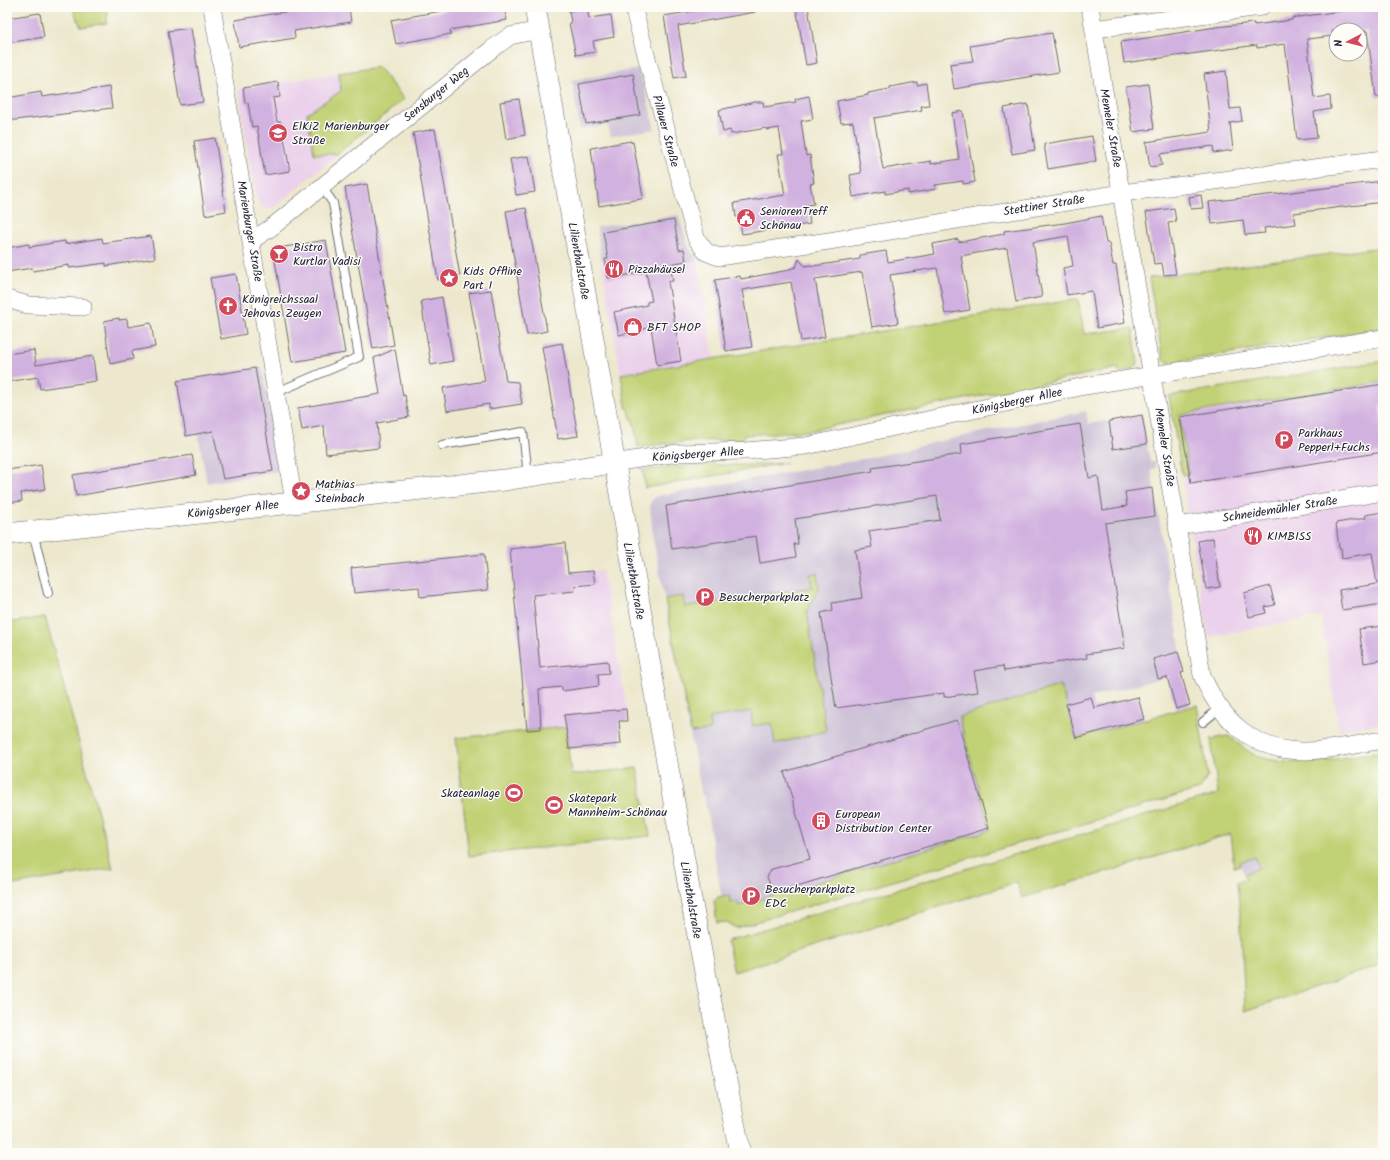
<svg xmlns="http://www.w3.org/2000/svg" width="1390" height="1160" font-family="Kalam,sans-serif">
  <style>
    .built { fill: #ebd1eb }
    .industrial { fill: #cbbfd5 }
    .green { fill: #c1d174; stroke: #727a58 }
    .building { fill: #d1b1df }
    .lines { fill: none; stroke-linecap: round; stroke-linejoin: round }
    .service-casing { stroke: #69676e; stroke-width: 10 }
    .minor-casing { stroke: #69676e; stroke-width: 18 }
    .tertiary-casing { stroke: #69676e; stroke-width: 22 }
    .service { stroke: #fff; stroke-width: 8 }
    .minor { stroke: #fff; stroke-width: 17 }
    .tertiary { stroke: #fff; stroke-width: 21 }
    .labels { text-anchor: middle; stroke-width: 3; stroke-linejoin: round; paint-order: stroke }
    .street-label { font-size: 12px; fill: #22223b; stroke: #fdfcf7 }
    .poi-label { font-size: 12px; fill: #22223b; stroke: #fdfcf7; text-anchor: start }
  </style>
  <rect width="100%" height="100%" fill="#fdfcf7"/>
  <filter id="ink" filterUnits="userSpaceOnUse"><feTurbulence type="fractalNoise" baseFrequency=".025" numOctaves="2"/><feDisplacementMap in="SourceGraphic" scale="8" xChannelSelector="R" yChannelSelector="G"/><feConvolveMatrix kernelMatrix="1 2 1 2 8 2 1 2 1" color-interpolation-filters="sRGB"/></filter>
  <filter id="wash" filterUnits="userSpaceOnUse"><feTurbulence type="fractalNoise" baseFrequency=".012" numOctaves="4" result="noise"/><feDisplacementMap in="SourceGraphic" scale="16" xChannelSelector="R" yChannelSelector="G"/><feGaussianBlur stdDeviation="0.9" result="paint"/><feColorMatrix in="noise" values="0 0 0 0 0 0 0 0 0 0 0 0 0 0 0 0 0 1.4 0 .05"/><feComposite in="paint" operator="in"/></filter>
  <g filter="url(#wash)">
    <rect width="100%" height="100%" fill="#ede8cd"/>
    <path class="built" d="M339,73L342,91L314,154H337L275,207L268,209L261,207L256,197L238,89Z
      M623,256L626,272L698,260L714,359L621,374L601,260Z
      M1383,377V723L1339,730L1321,616L1208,637L1171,409Z
      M602,570L629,720L527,730L512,579Z"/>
    <path class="industrial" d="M639,69L655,129L611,136L607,125L580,130L572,80Z
      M678,215L689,248L698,260L626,272L623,256L601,260L597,227Z
      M262,367L279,471L207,483L198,434L182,412L177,381Z
      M1086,411L1088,424L1142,415L1150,462H1155L1156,468L1151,469L1184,672L1066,704L1076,737L1198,759L726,922L704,795L702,796L653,538L650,505L652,500L657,496L869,458L959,437Z
      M1255,857L1259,868L1244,874L1240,863Z"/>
    <path class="green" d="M72,7H108L107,23L81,27Z
      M378,67L404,99L337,154H314L307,113L341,91L339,73Z
      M1383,247V328L1170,363L1163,360L1149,278Z
      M1078,299L1084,334L1133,328L1138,364L1133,369L1119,373L1118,368L807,431L744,435L743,440L691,441L638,447L634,424L626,406L621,374Z
      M1383,361V382L1179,415L1189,473L1182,475L1169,396Z
      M714,460V465H751L786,463L645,488L643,470L700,465V461Z
      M817,573L819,589L807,611L826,731L775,744L772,723L753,726L751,711L709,718L710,730L691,733L665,599L683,596L685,607L812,587L810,574Z
      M45,617L113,868L7,886V623Z
      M1061,685L1076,738L1197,705L1208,776L1200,789L736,928L727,922L717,923L714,901L718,897L729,895L730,903L737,901L739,906L990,830L959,717Z
      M566,727L571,775L637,768L650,836L469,856L456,738Z
      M1228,736C1236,741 1245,750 1253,754C1293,772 1342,757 1383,751V964L1245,1011L1241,925L1237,882L1246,879L1244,874L1259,868L1255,857L1240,862L1241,866L1234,867L1230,834L1022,898L1017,882L734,972L727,940L1218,794L1211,739Z"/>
    <g id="blocks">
      <path class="building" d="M290,7H349L351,22L294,31L295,38L239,47L235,20L291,11Z
        M446,7H504L507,20L450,30L451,34L396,44L391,20L447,10Z
        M717,7H754L755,12L678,26L686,76L674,78L664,16Z
        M796,7H808L817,63L806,65Z
        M1369,7H1383V97H1376L1367,31L1332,30L1333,36L1307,39L1314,98L1330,96L1331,109L1314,112L1317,138L1297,140L1285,44L1257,48V45L1124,63L1121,42L1216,27L1254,23V25L1292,20V18Z
        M587,8L589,18L611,15L614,37L593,41L595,52L576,55L569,23L571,22L569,11Z
        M40,13L44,37L7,43V18Z
        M191,28L203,102L180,105L168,31Z
        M1052,33L1059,72L954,89L950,64L973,61L970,46Z
        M1226,71L1230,109L1240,108L1242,121L1230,123L1233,150L1214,153L1213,146L1160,154L1162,165L1150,167L1146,142L1211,132L1204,74Z
        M633,74L640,115L586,124L579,84Z
        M278,82L280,97L273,98L277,122H281L290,171L265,175L257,126L252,127L248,103H245L243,88Z
        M917,82V85L926,83L929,105L921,106L922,110L874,118L883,169L931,161V164L959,159L952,113L963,111L975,182L963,184V181L935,185L936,189L908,194V190L885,194V191L853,197L850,175L861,173L857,147L853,122L841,123L837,101L868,95V93L890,89V87Z
        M1148,84L1154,129L1133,132L1126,87Z
        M109,87L112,108L7,121V98L41,92L42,97Z
        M809,96L813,119L801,121L806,156L810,155L814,183L810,184L814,204L807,205L810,224L742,234L739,217H736L734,203L785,195L778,154H783L779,128L767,130V128L731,134L730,130L723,132L719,110L755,102H763L764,107L796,102L795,99Z
        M519,99L525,135L506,139L500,102Z
        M1028,104L1035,150L1012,154L1004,108Z
        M435,129L460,276L438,280L413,133Z
        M1092,136L1096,161L1048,169L1044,144Z
        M215,138L226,211L205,215L194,141Z
        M631,141V143L633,142L643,197L641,199L599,206L591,148Z
        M529,156L535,192L516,195L510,159Z
        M1383,181V202L1294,213L1296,224L1264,228L1265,233L1245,235L1243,220L1212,224L1209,202Z
        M367,184L394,345L373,349L345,188Z
        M1201,195L1203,208L1191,209L1189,197Z
        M526,208L547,331L527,335L506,211Z
        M1174,208L1176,222L1168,223L1176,274L1164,275L1162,263L1154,264L1146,212Z
        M1101,216L1106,243H1109L1113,265H1116L1125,323L1097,328L1092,291L1067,295L1063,268L1073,266L1068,236L1033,242L1042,297L1016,302L1007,248L982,252L961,256L970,310L945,314L937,268L890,275L898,323L872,327L862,272L815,279L825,337L801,341L791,282L742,290L752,347L726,351L715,280L740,276L741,279L789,270V269L796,267L799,259L805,266L812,265L813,266L860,259V255L886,251L888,262L935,254L933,244L958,239L959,242L1004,234V231L1065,223Z
        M674,220L679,250L684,249L686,261L670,264L673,281L668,282L681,361L657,365L651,327L619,335L614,312L647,305V302L652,301L646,272L608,278L605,259H608L603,232Z
        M151,236L155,258L106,266V263L69,268V265L33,271L32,268L7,272V248L29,244V247L65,241V244L102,238L103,243Z
        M326,240L345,353L292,362L273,249Z
        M236,274L246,334L221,339L210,278Z
        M491,290L506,381L518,382L522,404L489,409V404L447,411L443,388L485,381L469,293Z
        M442,297L453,361L431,365L421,301Z
        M119,318V320L127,319L128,327L151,323L155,347L132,351L133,359L110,364L104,321Z
        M562,343L578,436L558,439L542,347Z
        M395,349L403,396L405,395L409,417L377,423L379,448L326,454L324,426L302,430L298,408L380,394L374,358Z
        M34,350L36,365L93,356L96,381L40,389L38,377L7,382V354Z
        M255,368L273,471L223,479L213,431L186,436L177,381Z
        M1383,384V405L1379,406L1383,428V452L1191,483L1180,417Z
        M1142,415L1147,444L1113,449L1109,421Z
        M1080,424L1089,478L1098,476L1103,510L1127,506L1125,492L1152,488L1155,516L1105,523L1125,648L1086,654L1087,658L1004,671L1003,666L974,671L978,692L944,697V693L836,708L821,613L833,610L832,603L862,598L855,550L872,547L869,531L940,520L937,496L795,519L798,544H794L796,557L760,563L756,536L672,549L666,506L873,471L872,468L962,454L961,444Z
        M192,455L196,475L76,496L73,475Z
        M41,465L45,489L21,493L22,501L7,503V470Z
        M1383,512V604L1342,610L1339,590L1377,584L1372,553L1342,558L1341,548H1339L1336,523L1366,518L1365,515Z
        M1213,538L1220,587L1206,589L1198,541Z
        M565,543L568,573L593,571L595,584L574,586L575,591L533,595L540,668L608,661L609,673L598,674L599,686L562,691V687L539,689L541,729L527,730L510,549Z
        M484,554L488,590L420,597L419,587L354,593L351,568Z
        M1270,586L1275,605L1265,607L1266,613L1249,617L1244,593Z
        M1383,626V660L1364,663L1359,629Z
        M1178,652L1184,672L1181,673L1190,705L1176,709L1167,677L1158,679L1153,659Z
        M1091,697L1094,708L1138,697L1144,719L1076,738L1066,704Z
        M626,709L627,721H619L621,744L569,749L564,715Z
        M957,720L989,828L797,886L796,884L781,890L771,887L767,877L772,869L810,859L784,772Z"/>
    </g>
  </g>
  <g filter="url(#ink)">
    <use href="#blocks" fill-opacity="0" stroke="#69676e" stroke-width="1"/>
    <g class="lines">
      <defs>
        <path id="service" d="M277,392L359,357L333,203L322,187
          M442,445L523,432L528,475
          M33,532L48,593
          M1203,722L1219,709"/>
        <path id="minor" d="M212,7L294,502
          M633,7L696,238L706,252L719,257L829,241L1122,193L1383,159
          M1090,7L1202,675C1220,718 1252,751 1302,751C1328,751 1357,744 1383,740
          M1094,29L1261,7
          M251,241L272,227L492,49L510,36L539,30
          M7,299L28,305L83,307
          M613,463L678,453L745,451L806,446L1085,386L1383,338
          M1178,526L1383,492"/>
        <path id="tertiary" d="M535,7L690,894L740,1153
          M7,534L505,480L613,463"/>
      </defs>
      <use href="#service" class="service-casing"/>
      <use href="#minor" class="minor-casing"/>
      <use href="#tertiary" class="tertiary-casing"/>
      <use href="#service" class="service"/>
      <use href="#minor" class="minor"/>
      <use href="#tertiary" class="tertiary"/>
    </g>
  </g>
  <defs>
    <symbol id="school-disc" viewBox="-11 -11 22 22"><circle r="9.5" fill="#d1495b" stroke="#fdfcf7"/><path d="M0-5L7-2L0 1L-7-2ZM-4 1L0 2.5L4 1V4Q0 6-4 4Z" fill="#fff"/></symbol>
    <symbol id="civic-disc" viewBox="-11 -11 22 22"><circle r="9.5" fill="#d1495b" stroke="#fdfcf7"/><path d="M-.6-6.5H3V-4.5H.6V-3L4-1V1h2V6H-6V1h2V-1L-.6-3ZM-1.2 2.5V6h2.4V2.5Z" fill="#fff"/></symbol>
    <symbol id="bar-disc" viewBox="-11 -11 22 22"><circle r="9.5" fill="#d1495b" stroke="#fdfcf7"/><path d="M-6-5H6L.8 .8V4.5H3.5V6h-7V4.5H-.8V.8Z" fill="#fff"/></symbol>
    <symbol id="restaurant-disc" viewBox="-11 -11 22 22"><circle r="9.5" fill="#d1495b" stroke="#fdfcf7"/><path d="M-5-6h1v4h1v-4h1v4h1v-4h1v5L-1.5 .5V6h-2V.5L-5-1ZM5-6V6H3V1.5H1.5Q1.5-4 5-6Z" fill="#fff"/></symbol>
    <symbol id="sight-disc" viewBox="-11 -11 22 22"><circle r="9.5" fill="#d1495b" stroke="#fdfcf7"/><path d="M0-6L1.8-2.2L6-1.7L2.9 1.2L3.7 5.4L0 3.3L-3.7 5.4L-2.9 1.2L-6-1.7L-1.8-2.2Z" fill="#fff"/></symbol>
    <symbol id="church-disc" viewBox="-11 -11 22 22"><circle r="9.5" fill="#d1495b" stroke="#fdfcf7"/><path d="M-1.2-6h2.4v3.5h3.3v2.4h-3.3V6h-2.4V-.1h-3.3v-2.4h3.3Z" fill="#fff"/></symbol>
    <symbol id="shop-disc" viewBox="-11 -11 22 22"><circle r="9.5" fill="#d1495b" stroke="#fdfcf7"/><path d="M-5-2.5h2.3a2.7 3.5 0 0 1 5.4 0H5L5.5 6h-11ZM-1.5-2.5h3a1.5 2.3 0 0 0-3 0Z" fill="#fff"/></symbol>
    <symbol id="parking-disc" viewBox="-11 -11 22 22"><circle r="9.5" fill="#d1495b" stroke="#fdfcf7"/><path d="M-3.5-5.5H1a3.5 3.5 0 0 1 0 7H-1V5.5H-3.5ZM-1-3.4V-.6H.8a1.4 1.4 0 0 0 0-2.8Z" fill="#fff"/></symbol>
    <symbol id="stadium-disc" viewBox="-11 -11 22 22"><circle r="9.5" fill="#d1495b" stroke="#fdfcf7"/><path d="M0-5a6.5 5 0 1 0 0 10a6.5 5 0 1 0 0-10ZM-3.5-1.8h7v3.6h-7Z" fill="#fff"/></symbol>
    <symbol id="building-disc" viewBox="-11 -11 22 22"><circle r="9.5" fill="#d1495b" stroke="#fdfcf7"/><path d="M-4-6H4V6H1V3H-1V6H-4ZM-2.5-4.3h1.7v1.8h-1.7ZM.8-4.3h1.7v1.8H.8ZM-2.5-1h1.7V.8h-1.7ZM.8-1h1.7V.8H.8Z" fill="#fff"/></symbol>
  </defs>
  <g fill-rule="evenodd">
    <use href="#school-disc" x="267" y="122" width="22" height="22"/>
    <use href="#civic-disc" x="735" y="207" width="22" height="22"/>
    <use href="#bar-disc" x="268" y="243" width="22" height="22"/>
    <use href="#restaurant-disc" x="603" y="258" width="22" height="22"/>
    <use href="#sight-disc" x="438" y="267" width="22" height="22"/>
    <use href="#church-disc" x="217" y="295" width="22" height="22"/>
    <use href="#shop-disc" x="622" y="316" width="22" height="22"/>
    <use href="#parking-disc" x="1273" y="429" width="22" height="22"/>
    <use href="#sight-disc" x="290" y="480" width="22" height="22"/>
    <use href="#restaurant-disc" x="1242" y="525" width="22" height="22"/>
    <use href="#parking-disc" x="694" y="586" width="22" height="22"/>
    <use href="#stadium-disc" x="503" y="782" width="22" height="22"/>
    <use href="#stadium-disc" x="543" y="794" width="22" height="22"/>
    <use href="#building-disc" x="810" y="810" width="22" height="22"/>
    <use href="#parking-disc" x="740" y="885" width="22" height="22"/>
  </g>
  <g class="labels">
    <g class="street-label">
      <text transform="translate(436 94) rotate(-39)" y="4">Sensburger Weg</text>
      <text transform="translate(1111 128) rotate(80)" y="4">Memeler Straße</text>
      <text transform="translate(666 131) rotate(75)" y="4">Pillauer Straße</text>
      <text transform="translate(1044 205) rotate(-9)" y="4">Stettiner Straße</text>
      <text transform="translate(250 231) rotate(80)" y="4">Marienburger Straße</text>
      <text transform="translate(579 261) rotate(80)" y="4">Lilienthalstraße</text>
      <text transform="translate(1017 401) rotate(-12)" y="4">Königsberger Allee</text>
      <text transform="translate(1165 447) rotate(81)" y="4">Memeler Straße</text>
      <text transform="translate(698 454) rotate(-4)" y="4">Königsberger Allee</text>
      <text transform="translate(233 509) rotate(-6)" y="4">Königsberger Allee</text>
      <text transform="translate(1280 509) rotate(-9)" y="4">Schneidemühler Straße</text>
      <text transform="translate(634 581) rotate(80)" y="4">Lilienthalstraße</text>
      <text transform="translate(691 900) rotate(80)" y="4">Lilienthalstraße</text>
    </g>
    <g class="poi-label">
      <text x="292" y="130">ElKiZ Marienburger<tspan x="292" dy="14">Straße</tspan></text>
      <text x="760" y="215">SeniorenTreff<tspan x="760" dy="14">Schönau</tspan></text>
      <text x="293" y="251">Bistro<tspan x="293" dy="14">Kurtlar Vadisi</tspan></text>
      <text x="628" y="273">Pizzahäusel</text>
      <text x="463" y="275">Kids Offline<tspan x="463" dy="14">Part I</tspan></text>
      <text x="242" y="303">Königreichssaal<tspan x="242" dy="14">Jehovas Zeugen</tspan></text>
      <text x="647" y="331">BFT SHOP</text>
      <text x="1298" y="437">Parkhaus<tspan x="1298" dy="14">Pepperl+Fuchs</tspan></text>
      <text x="315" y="488">Mathias<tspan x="315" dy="14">Steinbach</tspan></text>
      <text x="1267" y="540">KIMBISS</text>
      <text x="719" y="601">Besucherparkplatz</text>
      <text x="500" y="797" text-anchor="end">Skateanlage</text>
      <text x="568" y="802">Skatepark<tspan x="568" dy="14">Mannheim-Schönau</tspan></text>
      <text x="835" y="818">European<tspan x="835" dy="14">Distribution Center</tspan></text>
      <text x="765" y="893">Besucherparkplatz<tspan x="765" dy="14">EDC</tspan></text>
    </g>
  </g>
  <rect width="1390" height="1160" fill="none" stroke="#fdfcf7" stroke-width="24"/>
  <g transform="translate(1348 42) rotate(263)"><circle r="19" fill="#fdfcf7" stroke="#a5a5ac"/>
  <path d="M0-3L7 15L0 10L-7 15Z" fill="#d1495b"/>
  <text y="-6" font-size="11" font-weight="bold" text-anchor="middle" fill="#22223b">N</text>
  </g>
</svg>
